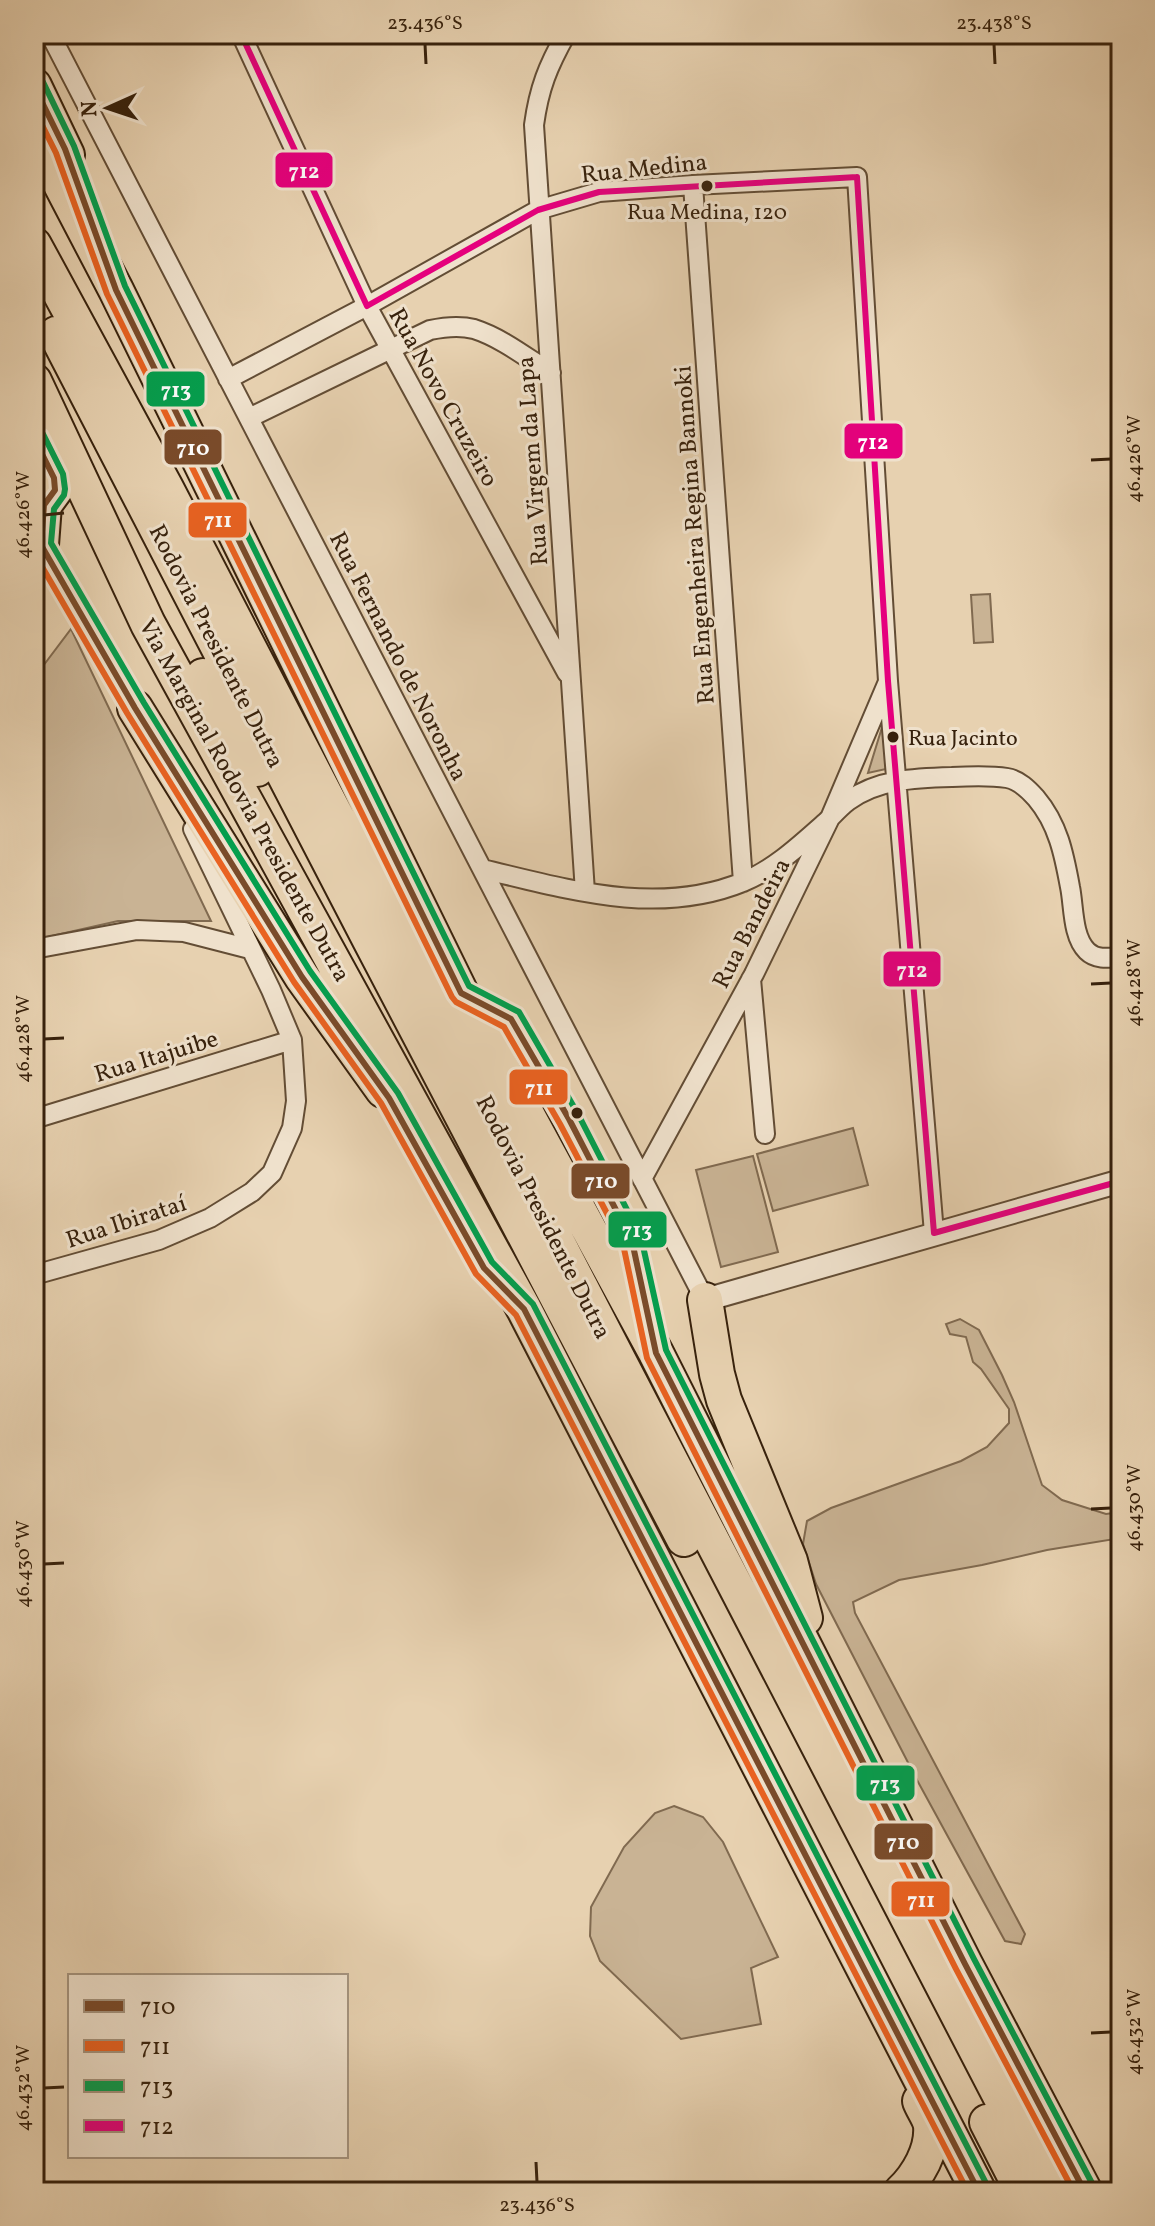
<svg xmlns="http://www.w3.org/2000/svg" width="1155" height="2226" font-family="Vollkorn,serif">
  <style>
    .green { fill: #c9b394; stroke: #806a50; stroke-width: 2 }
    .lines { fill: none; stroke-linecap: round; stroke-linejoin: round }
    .minor-casing { stroke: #634d35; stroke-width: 22 }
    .tertiary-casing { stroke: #634d35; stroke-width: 26 }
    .motorway-casing { stroke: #37210c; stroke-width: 38 }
    .minor { stroke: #efe1cc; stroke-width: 18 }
    .tertiary { stroke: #efe1cc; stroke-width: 22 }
    .motorway { stroke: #e7d1b0; stroke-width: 34 }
    .bus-1-casing { stroke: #efe1cc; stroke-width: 12 }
    .bus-2-casing { stroke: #efe1cc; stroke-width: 12 }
    .bus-3-casing { stroke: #efe1cc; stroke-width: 12 }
    .bus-4-casing { stroke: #efe1cc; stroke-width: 12 }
    .bus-1 { stroke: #7a4b2a; stroke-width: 6 }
    .bus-2 { stroke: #e96221; stroke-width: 6 }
    .bus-3 { stroke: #039f4e; stroke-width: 6 }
    .bus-4 { stroke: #e5007d; stroke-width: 6 }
    .ticks { fill: none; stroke: #37210c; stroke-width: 3 }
    .bus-dot { fill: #37210c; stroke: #efe1cc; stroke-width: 3 }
    .labels { text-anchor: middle; stroke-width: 6; stroke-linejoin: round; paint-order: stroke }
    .bus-label { font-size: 22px; fill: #37210c; stroke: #efe1cc }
    .street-label { font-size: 24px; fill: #37210c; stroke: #efe1cc }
    .line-badge { stroke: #efe1cc; stroke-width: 3 }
    .badge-label { font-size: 22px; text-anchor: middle; font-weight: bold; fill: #fff }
    .neatline { fill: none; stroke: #37210c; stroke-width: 3 }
    .ticks-label { font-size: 20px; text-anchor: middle; fill: #37210c }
  </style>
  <rect width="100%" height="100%" fill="#e7d1b0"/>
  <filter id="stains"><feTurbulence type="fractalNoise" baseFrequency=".0025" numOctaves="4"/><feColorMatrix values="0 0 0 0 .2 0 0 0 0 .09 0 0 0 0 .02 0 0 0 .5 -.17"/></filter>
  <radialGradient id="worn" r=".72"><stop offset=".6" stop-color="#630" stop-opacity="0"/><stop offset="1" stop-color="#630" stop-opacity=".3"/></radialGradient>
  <path class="green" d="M990,594L993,642L974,643L971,595Z
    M71,629L211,921H118L34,940V678Z
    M883,724L886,769L868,773Z
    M853,1128L868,1185L773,1211L757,1154Z
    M753,1156L778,1252L721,1267L696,1170Z
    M960,1319L979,1330L1002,1375L1014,1402L1042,1485L1062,1500L1106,1514L1121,1512V1538L1047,1550L982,1565L899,1580L853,1602L855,1613L1025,1934L1021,1944L1005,1941L917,1780L816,1584L803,1544L807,1521L831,1508L961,1461L987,1447L1009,1423V1409L981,1369L973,1362L966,1337L950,1334L946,1324Z
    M674,1806L703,1817L723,1842L778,1957L751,1968L761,2024L681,2039L600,1961L590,1936L591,1907L624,1847L655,1813Z"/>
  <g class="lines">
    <defs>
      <path id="minor" d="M50,34L705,1300
        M241,34L367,306L567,673
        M566,34C548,66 539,88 534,125L585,892
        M693,185L743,882
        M228,379L367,306L538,210L599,192L693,185L857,177L888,681L934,1233
        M249,418L430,330C444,327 459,325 474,329C502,338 527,358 551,373
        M38,540L137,712
        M482,869C567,889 657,917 743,882C775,869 801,844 826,822C833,815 840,807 848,801C878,779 916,778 952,777C970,776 989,775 1007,778C1019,780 1028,789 1036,798C1058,824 1064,854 1070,887C1074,906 1072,936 1087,951C1096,960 1109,958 1121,957
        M34,949L137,930L184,932L250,949
        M751,979L765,1134
        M34,1119L292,1040
        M642,1179L754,974L830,818L887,684
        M34,1275L159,1240L210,1218L252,1192L272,1173L292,1128L296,1101L292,1040L271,990L193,829"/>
      <path id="tertiary" d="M705,1300L1121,1181"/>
      <path id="motorway" d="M34,86L67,155
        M34,133L116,290L461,993L656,1353L965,1964L1085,2192
        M34,245L166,488L1050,2192
        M56,334L370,940L684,1539
        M34,381L148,624L524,1309L979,2192
        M34,438L54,478L55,490L44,505L41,545
        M203,676L257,769
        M135,708L302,977L383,1090
        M705,1300L717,1374L724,1400L790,1561L805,1618
        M987,2122L1023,2192
        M901,2192C918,2176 933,2150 931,2126C930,2118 923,2109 920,2101"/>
    </defs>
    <use href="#minor" class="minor-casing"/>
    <use href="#tertiary" class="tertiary-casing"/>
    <use href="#motorway" class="motorway-casing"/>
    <use href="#minor" class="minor"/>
    <use href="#tertiary" class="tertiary"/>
    <use href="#motorway" class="motorway"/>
    <defs>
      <path id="bus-1" d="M34,86L65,149L116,290L461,993L511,1019L569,1119L632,1241L656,1353L965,1964L1085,2192
        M34,438L54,478L55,490L44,505L41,545L135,708L302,977L389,1098L484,1268L524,1309L979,2192"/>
      <path id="bus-2" d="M34,109L56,153L107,294L452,997L456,1002L504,1027L560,1124L623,1244L647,1358L956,1969L1074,2192
        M34,553L127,713L294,982L381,1103L476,1274L516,1315L968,2192"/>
      <path id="bus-3" d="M43,82L74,146L125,286L469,986L519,1012L578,1114L641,1237L666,1350L974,1959L1094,2187
        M43,434L63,474L65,489L64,495L54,509L51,543L144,703L310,971L398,1093L492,1262L533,1304L988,2187"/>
      <path id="bus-4" d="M241,34L367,306
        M857,177L888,681L934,1233
        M367,306L538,210L599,192L857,177
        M934,1233L1121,1181"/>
    </defs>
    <use href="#bus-1" class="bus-1-casing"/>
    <use href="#bus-2" class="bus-2-casing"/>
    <use href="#bus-3" class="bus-3-casing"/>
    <use href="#bus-4" class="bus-4-casing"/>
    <use href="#bus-1" class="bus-1"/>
    <use href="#bus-2" class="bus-2"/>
    <use href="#bus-3" class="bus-3"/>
    <use href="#bus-4" class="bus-4"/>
  </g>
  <path class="ticks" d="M425,44L426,64M994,44L995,64M1091,460L1111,459M44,515L64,513M1091,984L1111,983M44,1039L64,1038M1091,1509L1111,1508M44,1564L64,1563M1091,2033L1111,2032M44,2088L64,2087M536,2162L537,2182"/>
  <g class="bus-dot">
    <circle cx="707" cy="186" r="7"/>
    <circle cx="893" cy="737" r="7"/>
    <circle cx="577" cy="1113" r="7"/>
  </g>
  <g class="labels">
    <g class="bus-label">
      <text x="707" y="219">Rua Medina, 120</text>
      <text x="908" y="745" text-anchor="start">Rua Jacinto</text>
    </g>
    <g class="street-label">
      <text transform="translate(644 168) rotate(-6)" y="8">Rua Medina</text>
      <text transform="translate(444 397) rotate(61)" y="8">Rua Novo Cruzeiro</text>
      <text transform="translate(532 461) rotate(-94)" y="8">Rua Virgem da Lapa</text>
      <text transform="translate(694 535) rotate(-94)" y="8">Rua Engenheira Regina Bannoki</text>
      <text transform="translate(217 646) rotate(63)" y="8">Rodovia Presidente Dutra</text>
      <text transform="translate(399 656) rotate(63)" y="8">Rua Fernando de Noronha</text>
      <text transform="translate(245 800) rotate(61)" y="8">Via Marginal Rodovia Presidente Dutra</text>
      <text transform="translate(751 923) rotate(-63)" y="8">Rua Bandeira</text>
      <text transform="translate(156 1056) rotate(-17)" y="8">Rua Itajuibe</text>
      <text transform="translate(544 1217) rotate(63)" y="8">Rodovia Presidente Dutra</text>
      <text transform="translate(126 1221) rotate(-18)" y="8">Rua Ibirataí</text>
    </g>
  </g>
  <g class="line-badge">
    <rect x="274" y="151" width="60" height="38" rx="8" fill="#e5007d"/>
    <rect x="145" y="370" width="61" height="38" rx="8" fill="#039f4e"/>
    <rect x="843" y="422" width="61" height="38" rx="8" fill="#e5007d"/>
    <rect x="163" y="428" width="60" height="38" rx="8" fill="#7a4b2a"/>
    <rect x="187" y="501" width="61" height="38" rx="8" fill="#e96221"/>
    <rect x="882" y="950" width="60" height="38" rx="8" fill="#e5007d"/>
    <rect x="508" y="1068" width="61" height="38" rx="8" fill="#e96221"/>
    <rect x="570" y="1162" width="61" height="38" rx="8" fill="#7a4b2a"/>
    <rect x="607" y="1210" width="61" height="39" rx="8" fill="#039f4e"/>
    <rect x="855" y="1764" width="61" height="38" rx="8" fill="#039f4e"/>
    <rect x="873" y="1822" width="61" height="39" rx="8" fill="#7a4b2a"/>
    <rect x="890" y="1880" width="61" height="38" rx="8" fill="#e96221"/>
  </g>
  <g class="badge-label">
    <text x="304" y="178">712</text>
    <text x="176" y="397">713</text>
    <text x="873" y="449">712</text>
    <text x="193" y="455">710</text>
    <text x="218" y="527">711</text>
    <text x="912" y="977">712</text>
    <text x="539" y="1095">711</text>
    <text x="601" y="1188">710</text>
    <text x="637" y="1237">713</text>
    <text x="885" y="1791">713</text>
    <text x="903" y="1849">710</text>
    <text x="921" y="1907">711</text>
  </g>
  <rect width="1155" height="2226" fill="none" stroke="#e7d1b0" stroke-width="88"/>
  <rect x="68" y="1974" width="280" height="184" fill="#efe1cc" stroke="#a5947f" stroke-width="2"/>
  <rect x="84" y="2000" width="40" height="12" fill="#7a4b2a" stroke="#a5947f" stroke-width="2"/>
  <text x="140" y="2014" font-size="24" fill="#37210c">710</text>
  <rect x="84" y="2040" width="40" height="12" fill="#e96221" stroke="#a5947f" stroke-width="2"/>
  <text x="140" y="2054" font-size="24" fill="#37210c">711</text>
  <rect x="84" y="2080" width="40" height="12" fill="#039f4e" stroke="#a5947f" stroke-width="2"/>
  <text x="140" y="2094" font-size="24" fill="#37210c">713</text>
  <rect x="84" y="2120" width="40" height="12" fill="#e5007d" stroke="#a5947f" stroke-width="2"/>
  <text x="140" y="2134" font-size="24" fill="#37210c">712</text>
  <g transform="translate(108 108) rotate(267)" stroke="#efe1cc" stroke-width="6" paint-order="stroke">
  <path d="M0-6L14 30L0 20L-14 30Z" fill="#37210c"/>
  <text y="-12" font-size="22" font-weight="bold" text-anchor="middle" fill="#37210c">N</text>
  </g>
  <rect x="44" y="44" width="1067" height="2138" class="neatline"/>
  <g class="ticks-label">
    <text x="425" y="29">23.436°S</text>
    <text x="994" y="29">23.438°S</text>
    <text transform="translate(1133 459) rotate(-90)" y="7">46.426°W</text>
    <text transform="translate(22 515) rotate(-90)" y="7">46.426°W</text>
    <text transform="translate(1133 983) rotate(-90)" y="7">46.428°W</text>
    <text transform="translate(22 1039) rotate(-90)" y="7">46.428°W</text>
    <text transform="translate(1133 1508) rotate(-90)" y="7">46.430°W</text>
    <text transform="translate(22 1564) rotate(-90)" y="7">46.430°W</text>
    <text transform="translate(1133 2032) rotate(-90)" y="7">46.432°W</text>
    <text transform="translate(22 2088) rotate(-90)" y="7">46.432°W</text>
    <text x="537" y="2211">23.436°S</text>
  </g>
  <rect width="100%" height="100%" filter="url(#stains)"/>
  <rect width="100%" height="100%" fill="url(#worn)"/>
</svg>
